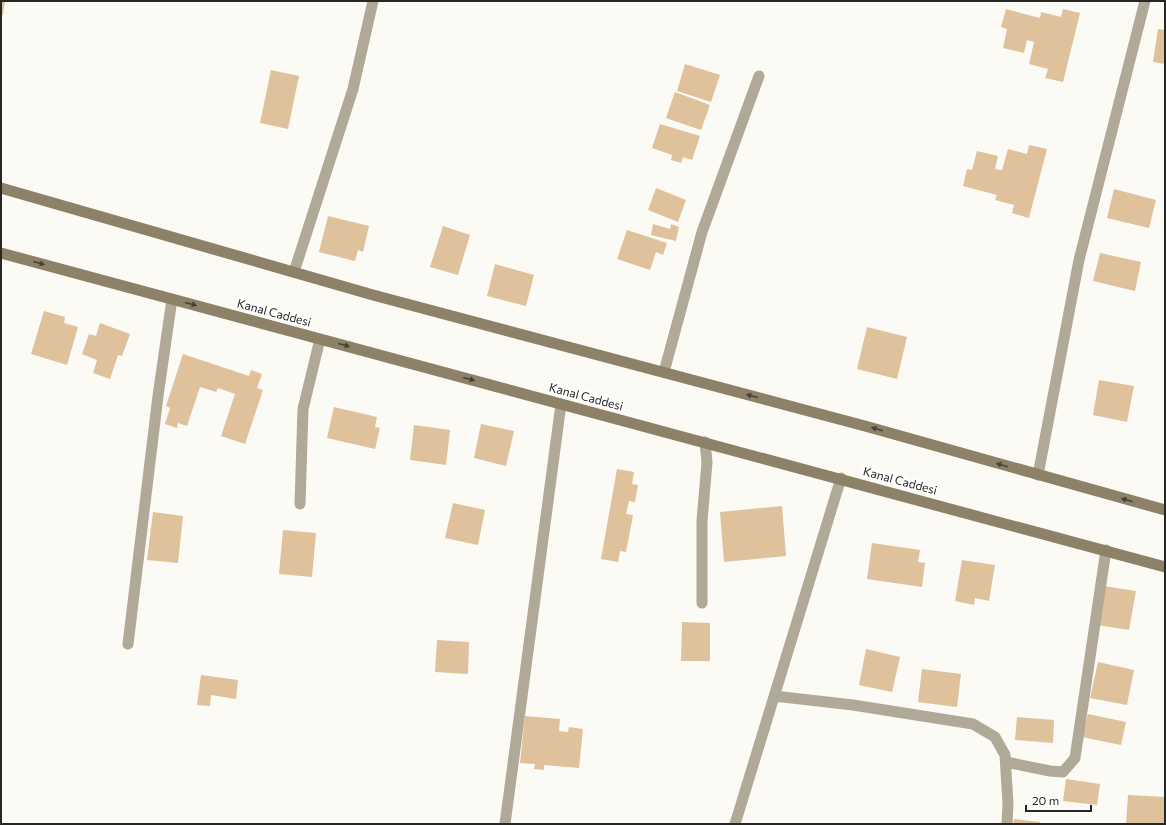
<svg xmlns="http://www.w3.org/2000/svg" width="1166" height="825" font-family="Commissioner,sans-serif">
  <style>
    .building { fill: #dfc19c }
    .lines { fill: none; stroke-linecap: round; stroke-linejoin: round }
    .minor { stroke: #b0a997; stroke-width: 11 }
    .secondary { stroke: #8d8267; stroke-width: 11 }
    .oneway { fill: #464239 }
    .labels { text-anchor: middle; stroke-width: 4; stroke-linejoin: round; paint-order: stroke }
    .street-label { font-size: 12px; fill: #272725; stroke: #fff }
  </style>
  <rect width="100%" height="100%" fill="#fbfaf5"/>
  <path class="building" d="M1,1H5L3,15H1Z
    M1006,9L1040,18L1041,12L1061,17L1063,9L1080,13L1063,82L1045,78L1048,69L1029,64L1034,42L1027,40L1024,53L1003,48L1007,29L1001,27Z
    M1158,29L1165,30V64L1153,62Z
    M685,64L720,75L711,102L677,91Z
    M271,70L299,76L288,129L260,123Z
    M675,92L710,105L701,130L666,118Z
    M660,124L700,136L692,160L683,157L681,163L671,160L672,155L652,148Z
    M1029,145L1047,149L1029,218L1012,213L1014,205L995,200L997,195L963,186L967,169L972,170L977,151L998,156L995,169L1002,170L1008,149L1027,154Z
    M656,188L686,200L678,222L648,210Z
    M1114,189L1156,200L1149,228L1107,218Z
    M328,216L369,226L363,252L358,250L355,261L319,252Z
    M653,224L670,229L671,224L679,227L676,241L651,235Z
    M443,226L470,235L458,275L430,267Z
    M627,230L667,243L663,255L656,252L650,270L617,259Z
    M1100,253L1141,262L1135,291L1093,281Z
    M495,264L534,275L526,306L487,296Z
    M44,311L65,317L64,323L78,327L67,365L31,354Z
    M100,323L130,334L122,356L118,355L110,379L93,373L97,360L82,354L89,334L96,336Z
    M867,327L907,337L897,379L857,369Z
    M183,354L249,376L251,370L262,374L257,388L263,390L245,444L221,436L235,394L218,388L216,392L200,387L187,426L178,423L177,428L165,424L170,408L166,406Z
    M1099,380L1134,386L1127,422L1093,415Z
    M334,407L377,417L375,427L380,428L375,449L327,438Z
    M481,424L514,431L506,466L474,458Z
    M414,425L450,430L446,465L410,460Z
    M617,469L634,472L632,484L638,485L635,502L629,501L626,514L633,515L626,552L620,551L618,562L601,559Z
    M453,503L485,510L478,545L445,538Z
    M782,506L786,556L724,562L720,512Z
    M153,512L183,516L178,563L147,560Z
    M283,530L316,533L312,577L279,574Z
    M872,543L920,550L918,562L925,563L922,587L867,579Z
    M962,560L995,565L989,601L975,598L974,605L955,601Z
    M1104,586L1136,591L1129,630L1097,625Z
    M682,622L710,623V661H681Z
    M437,640L469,642L468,674L435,672Z
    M866,649L900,657L892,692L859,685Z
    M1098,662L1134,670L1127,705L1090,698Z
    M922,669L961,674L957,707L918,702Z
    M201,675L238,680L236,699L211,695L210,706L197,705Z
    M1088,714L1126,722L1121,745L1082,737Z
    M525,716L560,719L559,731L568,732L569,727L583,729L579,768L544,765V770L534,769L535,764L520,763Z
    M1017,717L1054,720L1053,743L1015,740Z
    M1066,779L1100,784L1097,805L1063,801Z
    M1128,795L1165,797V824H1126Z
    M1014,819L1040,822V824H1013Z"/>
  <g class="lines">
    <path class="minor" d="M294,272L353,89L373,1
      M664,372L702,232L759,76
      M1038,475L1079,260L1145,1
      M300,504L303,409L320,339
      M702,603V521L707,462L705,442
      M128,644L158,396L172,299
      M774,696L853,705L973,724L995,737L1005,755L1008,804L1007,824
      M1006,762L1050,771L1063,772L1075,758L1106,550
      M505,824L561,404
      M735,824L841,478"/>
    <path class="secondary" d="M1,188L373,295L865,426L1165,510
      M1,253L1165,567"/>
  </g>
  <defs><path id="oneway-solid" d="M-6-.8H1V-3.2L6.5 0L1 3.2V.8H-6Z"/></defs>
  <g class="oneway">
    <use href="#oneway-solid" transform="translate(39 263) rotate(15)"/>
    <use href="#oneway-solid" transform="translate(191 304) rotate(15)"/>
    <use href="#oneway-solid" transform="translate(344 345) rotate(15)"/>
    <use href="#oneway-solid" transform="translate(469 379) rotate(15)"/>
    <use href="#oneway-solid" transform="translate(752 396) rotate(-165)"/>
    <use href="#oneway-solid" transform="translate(877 429) rotate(-164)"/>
    <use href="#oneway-solid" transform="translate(1002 465) rotate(-164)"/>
    <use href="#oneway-solid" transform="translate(1127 500) rotate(-164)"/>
  </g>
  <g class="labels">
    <g class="street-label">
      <text transform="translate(274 313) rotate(15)" y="4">Kanal Caddesi</text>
      <text transform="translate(586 397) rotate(15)" y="4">Kanal Caddesi</text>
      <text transform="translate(900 481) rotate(15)" y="4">Kanal Caddesi</text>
    </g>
  </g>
  <rect width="1166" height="825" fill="none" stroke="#272725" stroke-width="4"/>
  <path d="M1026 805v6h65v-6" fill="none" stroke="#272725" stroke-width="2"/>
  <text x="1032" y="805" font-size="12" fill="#272725" stroke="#ffffff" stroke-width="3" paint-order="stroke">20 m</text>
</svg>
